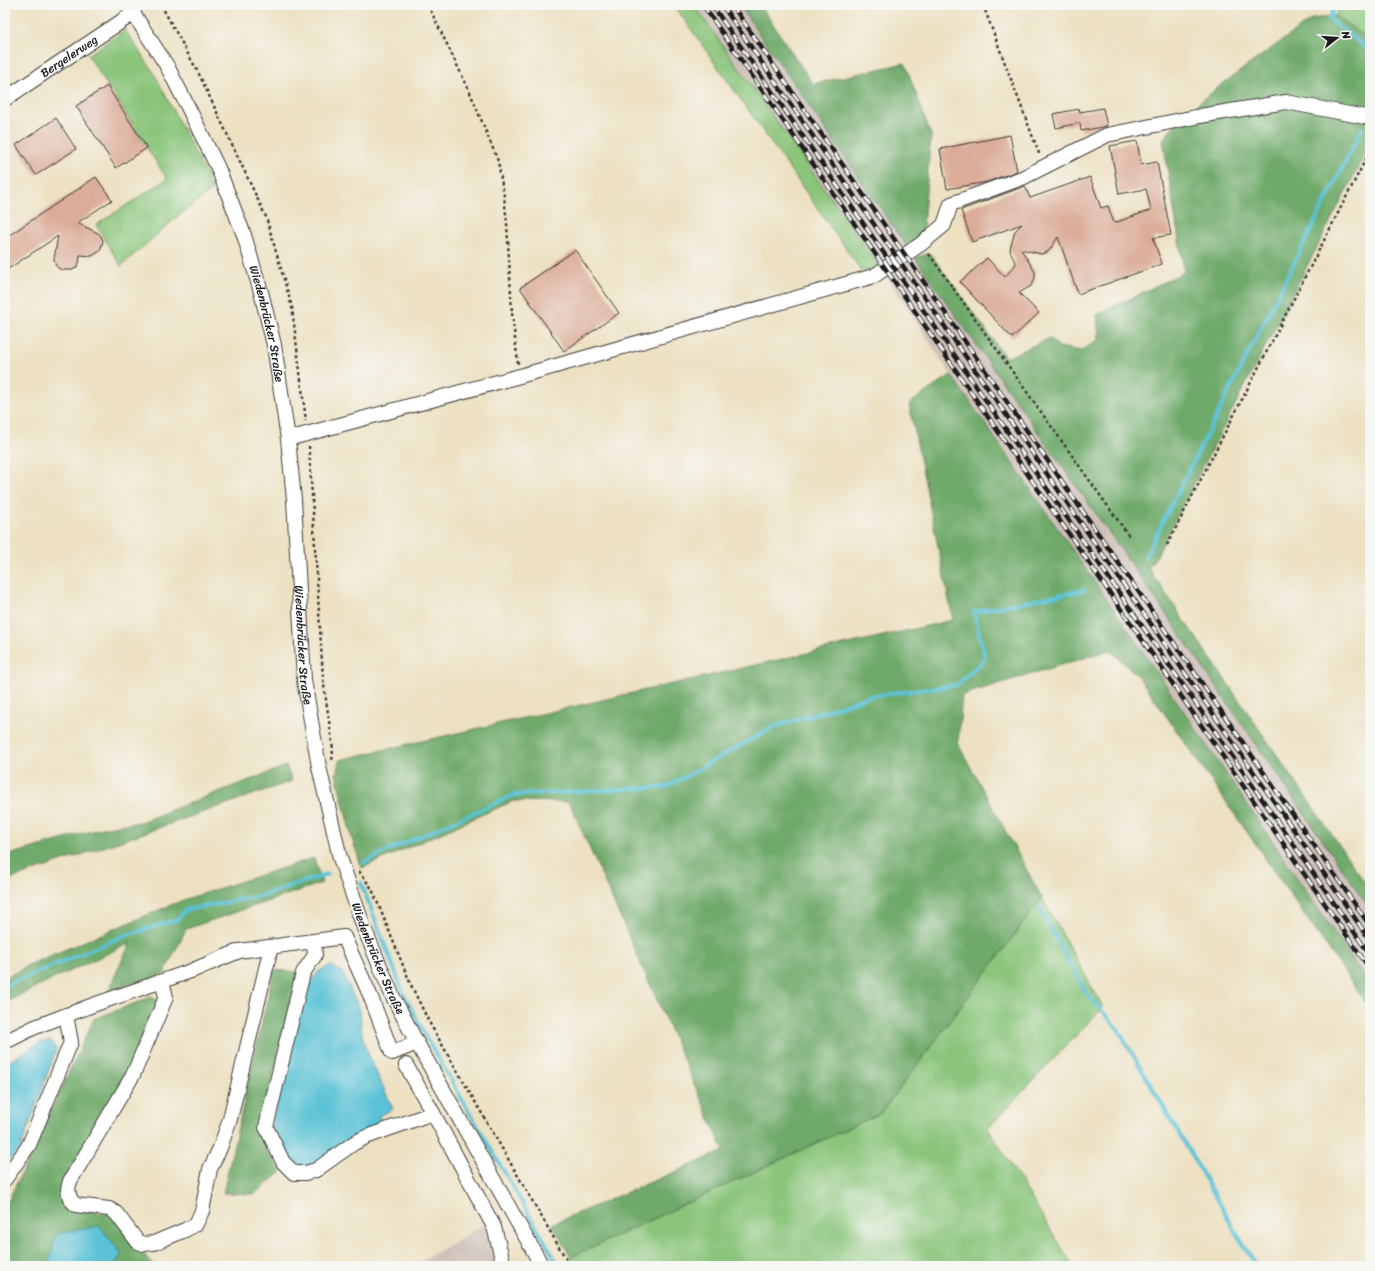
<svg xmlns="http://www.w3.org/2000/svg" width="1375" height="1271" font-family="Sriracha,sans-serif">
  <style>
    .industrial { fill: #cfc1ba }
    .green { fill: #8ac57a; stroke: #53704b }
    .forest { fill: #6faa6a; stroke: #466343 }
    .water { fill: #5ac2d6; stroke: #3b6f79 }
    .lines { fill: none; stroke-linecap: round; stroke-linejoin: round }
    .stream { stroke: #5ac2d6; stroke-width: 4 }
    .building { fill: #dbac98 }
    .minor-casing { stroke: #3b3a35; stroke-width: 16 }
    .path { stroke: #3b3a35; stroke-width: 2.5; stroke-dasharray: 3 3; stroke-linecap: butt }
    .minor { stroke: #fff; stroke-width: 14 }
    .rail-casing { stroke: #1c1c1c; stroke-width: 4.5 }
    .rail { stroke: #f6f6f2; stroke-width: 3; stroke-dasharray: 9; stroke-linecap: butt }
    .labels { text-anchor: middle; stroke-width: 3; stroke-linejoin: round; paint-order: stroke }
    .street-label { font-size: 12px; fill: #1c1c1c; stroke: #f6f6f2 }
  </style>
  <rect width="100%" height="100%" fill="#f6f6f2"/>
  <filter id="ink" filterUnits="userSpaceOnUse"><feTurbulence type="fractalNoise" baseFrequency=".025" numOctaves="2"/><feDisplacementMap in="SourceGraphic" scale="8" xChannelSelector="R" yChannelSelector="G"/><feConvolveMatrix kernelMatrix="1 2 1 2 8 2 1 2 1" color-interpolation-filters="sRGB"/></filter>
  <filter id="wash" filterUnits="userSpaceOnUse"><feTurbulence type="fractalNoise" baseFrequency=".012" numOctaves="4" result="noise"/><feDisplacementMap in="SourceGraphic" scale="16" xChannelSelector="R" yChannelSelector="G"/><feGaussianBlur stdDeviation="0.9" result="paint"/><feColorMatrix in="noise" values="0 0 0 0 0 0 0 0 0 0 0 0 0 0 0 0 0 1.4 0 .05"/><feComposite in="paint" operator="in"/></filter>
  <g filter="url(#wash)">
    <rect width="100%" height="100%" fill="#ede1c2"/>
    <path class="industrial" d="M694,5H739L907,247L879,266Z
      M915,258L1139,575L1370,909V985L1133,637L951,375L887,277Z
      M485,1224L496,1266H412Z"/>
    <path class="green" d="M674,5H694L879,266L863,273Z
      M1341,5H1370V40L1335,16Z
      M125,30L154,73L205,172L212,190L177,217L121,266L96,225L167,179L88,55Z
      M1042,898L1103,1007L988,1128L1073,1266H576L571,1257L881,1113Z"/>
    <path class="forest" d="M739,5H760L813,84L905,63L931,135L922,236L907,247Z
      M1335,16L1370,40V150L1367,151L1157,555L1148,568L1370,890V909L1139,575L915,258L930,253L1006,358L1050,338L1059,347L1081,351L1099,339L1097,315L1184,272L1163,140L1181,117L1225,82L1312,19Z
      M951,375L1133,637L1370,985V1009L1139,677L1110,650L962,695L958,744L1042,898L881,1113L571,1257L552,1224L724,1151L569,802L513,801L362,868L352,839L336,774L339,760L953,620L909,404Z
      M286,766L292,781L98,849L5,881V856L106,827L140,822Z
      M314,858L322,883L186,929L164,974L108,991L130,943L38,986L5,1003V978L28,965L183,900Z
      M274,970L298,972L262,1125V1144L282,1172L254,1194L223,1193Z
      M151,997L160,1001L126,1074L63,1183L65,1208L111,1214L154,1266H5V1208L94,1019Z"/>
    <path class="water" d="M331,966L342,972L360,1010L362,1035L367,1051L393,1109L379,1116L381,1124L348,1140L314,1166L296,1169L285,1158L271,1127L305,990L319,971Z
      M50,1041L54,1044L56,1050L20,1150L5,1163V1064L41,1042Z
      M99,1226L122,1254L113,1266H48L57,1234Z"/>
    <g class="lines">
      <path class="stream" d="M1336,5L1329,19L1370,51
        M1145,557L1362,129
        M363,863L389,850L514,795L667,787L773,727L826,711L871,696L957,685L985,659L974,612L1084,590
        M361,883L403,992L427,1039L559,1266
        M1039,908L1086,993L1118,1029L1256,1266
        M5,986L121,937L169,922L177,920L185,910L260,896L328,874"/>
    </g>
    <g id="blocks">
      <path class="building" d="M107,86L147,148L116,168L76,106Z
        M1103,108L1107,126L1081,131L1080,123L1056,128L1053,114L1079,109L1080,112Z
        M56,118L76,149L36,175L16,145Z
        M1010,135L1017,171L987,182L947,189L940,149Z
        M1137,141L1141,165L1157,162L1171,235L1153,238L1162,264L1078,294L1058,237L1049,251L1045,253L1041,254L1021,249L1035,272V278L1031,286L1019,293L1039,313L1012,338L960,282L987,258L1005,277L1016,264L1011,253L1010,249L1015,231L1022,224L972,242L961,210L1025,186L1030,198L1090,177L1101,208L1108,206L1114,223L1151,210L1146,189L1119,194L1110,146Z
        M96,177L112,200L77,223L98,233L101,236L103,241L100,251L92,256L80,255L79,263L76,268L72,270H62L58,268L55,264L54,259L58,236L5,271V238Z
        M575,250L619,313L564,351L520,288Z"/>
    </g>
  </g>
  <g filter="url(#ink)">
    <use href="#blocks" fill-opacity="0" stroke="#3b3a35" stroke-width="1"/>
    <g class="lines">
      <defs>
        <g id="minor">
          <path id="s1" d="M128,5L167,66L189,109L218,168L244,235L261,292L274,345L288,439L294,500L304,680L319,767L340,858L364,928L393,997L417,1043L542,1266"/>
          <path id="s2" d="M5,99L134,13"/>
          <path d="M288,439L520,376L874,276L921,244L944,225L951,204L1022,178L1107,135L1200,116L1286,102L1365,117"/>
          <path d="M314,941L315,955L303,973L266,1127L283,1162L294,1173H305L316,1170L354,1143L366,1137L433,1113L406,1065"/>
          <path d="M162,981L166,997L133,1075L70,1181L68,1189L70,1199L76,1205L109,1209L116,1213L138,1242L144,1244L154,1243L185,1230L196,1224L202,1211L210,1169L220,1148L230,1119L271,947"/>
          <path d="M5,1042L35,1027L93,1005L191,971L239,951L344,937L370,995L392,1053L417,1043"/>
          <path d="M433,1113L494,1227L504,1266"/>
          <path d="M5,1179L29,1145L71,1042L66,1015"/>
        </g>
      </defs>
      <use href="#minor" class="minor-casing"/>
      <path class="path" d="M161,5L198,72L266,217L292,307L306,421
        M428,5L469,90L498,161L504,196L507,223L512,313L518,364
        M983,5L1040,156
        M929,254L1129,536
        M309,446L323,678L333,749L332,762
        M1167,545L1370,151
        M359,871L372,889L411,985L429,1022L570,1266"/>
      <use href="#minor" class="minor"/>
      <defs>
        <path id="rail" d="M703,5L1370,969
          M712,5L1370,955
          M722,5L1370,940
          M732,5L1370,926"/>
      </defs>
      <use href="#rail" class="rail-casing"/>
      <use href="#rail" class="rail"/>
    </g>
  </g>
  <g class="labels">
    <g class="street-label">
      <text dy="4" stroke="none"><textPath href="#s2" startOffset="77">Bergelerweg</textPath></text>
      <text dy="4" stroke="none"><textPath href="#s1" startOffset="350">Wiedenbrücker Straße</textPath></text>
      <text dy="4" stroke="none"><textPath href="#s1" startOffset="674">Wiedenbrücker Straße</textPath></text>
      <text dy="4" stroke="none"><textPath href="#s1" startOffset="998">Wiedenbrücker Straße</textPath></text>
    </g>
  </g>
  <rect width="1375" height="1271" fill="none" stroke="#f6f6f2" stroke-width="20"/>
  <g transform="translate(1337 38) rotate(73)" stroke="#f6f6f2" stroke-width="3" paint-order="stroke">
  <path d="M0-3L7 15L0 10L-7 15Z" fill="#1c1c1c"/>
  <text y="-6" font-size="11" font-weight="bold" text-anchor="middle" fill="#1c1c1c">N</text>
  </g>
</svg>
